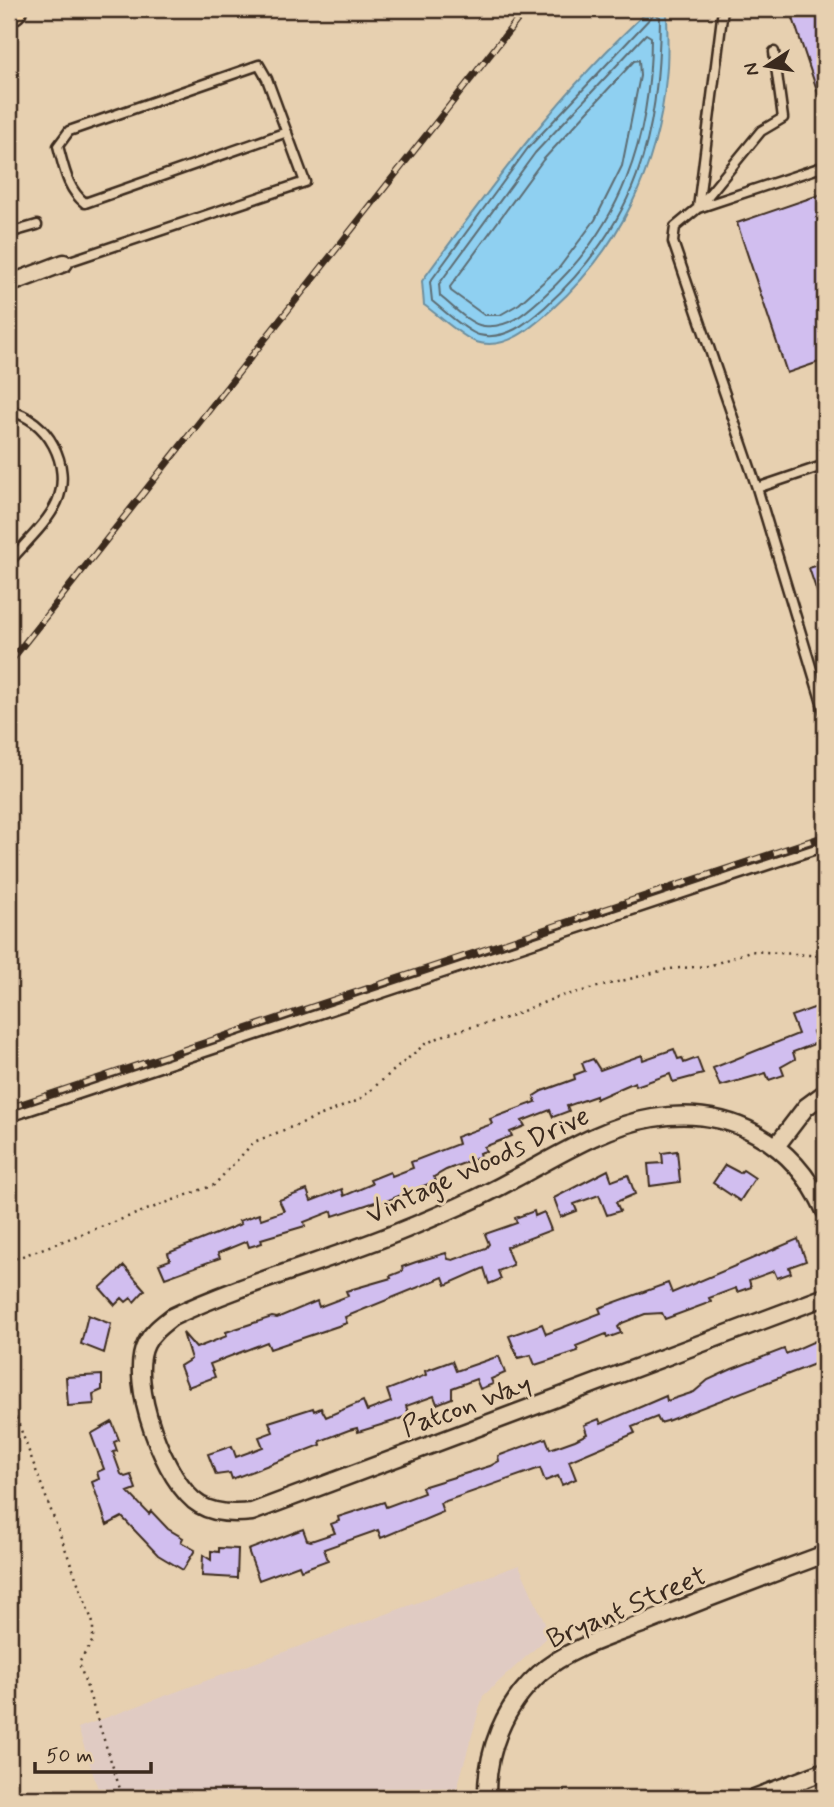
<svg xmlns="http://www.w3.org/2000/svg" width="834" height="1807" font-family="Mynerve,sans-serif">
  <style>
    .built { fill: #e0cbc3 }
    .water { fill: #8fd0f1; stroke: #6d8e9d; stroke-width: 2 }
    .lines { fill: none; stroke-linecap: round; stroke-linejoin: round }
    .shore { stroke: #5d6c72; stroke-width: 2 }
    .building { fill: #d1beef; stroke: #3b2a1e; stroke-width: 2 }
    .lane-casing { stroke: #3b2a1e; stroke-width: 13 }
    .street-casing { stroke: #3b2a1e; stroke-width: 21 }
    .highway-casing { stroke: #3b2a1e; stroke-width: 35 }
    .path { stroke: #3b2a1e; stroke-width: 2.5; stroke-dasharray: 2 5; stroke-linecap: butt }
    .lane { stroke: #e7d0b0; stroke-width: 8 }
    .street { stroke: #e7d0b0; stroke-width: 16 }
    .highway { stroke: #fcdcac; stroke-width: 30 }
    .rail-casing { stroke: #3b2a1e; stroke-width: 7 }
    .rail { stroke: #e7d0b0; stroke-width: 4.5; stroke-dasharray: 13; stroke-linecap: butt }
    .labels { text-anchor: middle; stroke-width: 6; stroke-linejoin: round; paint-order: stroke }
    .street-label { font-size: 28px; fill: #3b2a1e; stroke: #e7d0b0 }
  </style>
  <rect width="100%" height="100%" fill="#e7d0b0"/>
  <filter id="ink" filterUnits="userSpaceOnUse"><feTurbulence type="fractalNoise" baseFrequency=".0143" numOctaves="2"/><feDisplacementMap in="SourceGraphic" scale="14" xChannelSelector="R" yChannelSelector="G"/><feConvolveMatrix kernelMatrix="1 2 1 2 8 2 1 2 1" color-interpolation-filters="sRGB"/></filter>
  <g filter="url(#ink)">
    <path class="built" d="M519,1565L550,1635L483,1696L456,1792L458,1798H101L78,1728Z"/>
    <path class="water" d="M650,9H667C667,32 669,55 666,78C658,169 619,249 551,310C531,328 505,351 476,342C463,338 437,314 424,305L422,281C492,185 562,89 650,9Z"/>
    <g class="lines">
      <path class="shore" d="M654,14L660,17C659,138 637,223 545,307C527,323 505,341 479,335C467,332 442,309 432,301L430,282L528,148Z
        M646,34L651,37C651,140 621,226 544,296C526,312 509,329 484,326C470,325 451,305 440,296L439,284L535,153Z
        M639,60L640,76L622,166L595,220L559,268L519,304L500,315H484L451,291L450,287L543,160L634,61Z"/>
    </g>
    <path class="building" d="M790,9H825V108H823Z
      M825,193V360L787,373L737,223Z
      M825,563V610H823L809,568Z
      M825,1004V1027L813,1032L817,1043L793,1052L795,1059L781,1067L784,1075L769,1080L766,1073L720,1086L713,1068L798,1034L791,1016Z
      M674,1049L678,1059L682,1058L684,1063L697,1058L703,1074L673,1082L670,1074L636,1086L635,1082L596,1099V1096L567,1106L569,1111L553,1117L550,1110L522,1121L525,1126L510,1132L512,1136L484,1147L486,1151L479,1153L480,1157L446,1170L434,1177L436,1181L379,1204L378,1201L333,1216L332,1211L304,1222L305,1226L261,1239L262,1243L249,1247L247,1241L218,1253L220,1258L165,1278L159,1264L170,1260L168,1253L241,1224L239,1221L259,1214L261,1219L284,1211L279,1200L307,1190L311,1201L342,1189L344,1196L372,1184L370,1180L390,1172L392,1176L413,1168L411,1162L458,1144L456,1137L492,1124L490,1119L536,1102L534,1096L542,1091L575,1079L574,1075L585,1071L582,1063L593,1059L600,1070L642,1055L643,1060Z
      M677,1151L680,1182L650,1186L648,1164L663,1163L662,1153Z
      M725,1165L740,1173L743,1170L755,1178L740,1201L713,1183Z
      M608,1170L612,1181L628,1175L635,1194L616,1202L620,1211L607,1215L599,1195L574,1204L577,1211L561,1217L554,1198Z
      M534,1211L535,1216L544,1212L551,1230L506,1247L513,1265L498,1271L501,1279L489,1284L484,1268L446,1285L443,1277L345,1317L347,1323L270,1349L267,1342L210,1364L215,1377L188,1387L180,1366L191,1359L183,1333L196,1348L227,1336L226,1332L272,1317L277,1318L317,1301L319,1307L348,1296L346,1291L391,1278L390,1276L403,1271L402,1267L416,1262L446,1253L448,1259L453,1260L486,1248L489,1244L485,1234L517,1223L515,1218Z
      M798,1239L806,1261L789,1267L791,1273L777,1278L774,1271L749,1280L751,1287L737,1292L736,1288L709,1298L711,1302L665,1319L662,1313L645,1314L622,1323L618,1327L621,1333L607,1338L606,1334L576,1346L578,1351L563,1356L535,1365L531,1355L518,1358L509,1336L542,1324L546,1334L601,1313L599,1308L668,1283L672,1293Z
      M124,1266L145,1290L134,1302L131,1298L126,1302L122,1298L115,1305L100,1288Z
      M88,1315L111,1324L104,1353L81,1344Z
      M824,1337L825,1360L667,1421L660,1423L657,1417L632,1427L635,1433L569,1461L576,1479L562,1485L558,1476L545,1481L540,1468L440,1503L443,1512L381,1538L378,1530L324,1549L328,1560L301,1570L299,1565L259,1580L248,1550L303,1529L307,1540L311,1541L335,1533L331,1524L339,1521L338,1517L384,1502L386,1507L424,1493L422,1487L490,1466L499,1461L498,1456L546,1438L550,1449L575,1440L587,1434L584,1425L599,1419L601,1424L666,1396L667,1401L694,1392L708,1380L732,1369L784,1349L786,1354Z
      M499,1356L505,1373L491,1379L493,1384L480,1389L476,1379L452,1388V1398L437,1404L434,1396L406,1406L409,1415L394,1421L358,1432L357,1428L349,1430L320,1441L321,1445L232,1479L230,1473L216,1475L208,1454L232,1446L236,1457L263,1447L259,1437L273,1432L269,1422L313,1408L314,1411L321,1408L326,1417L363,1401L367,1411L391,1402L387,1390L426,1375L425,1371L452,1361L456,1371Z
      M102,1375V1390L93,1394L94,1404L68,1406L66,1377Z
      M112,1422L119,1440L114,1442L117,1451L113,1452L121,1474L125,1477L131,1475L136,1489L128,1492L149,1514L151,1511L168,1529L183,1538L181,1542L195,1550L183,1570L158,1555L122,1517L107,1525L92,1482L99,1479L97,1472L104,1469L91,1434Z
      M219,1548L238,1549L237,1578L202,1576L203,1555L211,1560V1551L219,1552Z"/>
    <g class="lines">
      <defs>
        <path id="lane" d="M825,166L698,208L675,227L673,242L757,488L825,465
          M698,208L723,9
          M698,208L761,131L783,118L774,52
          M9,233L37,225
          M64,263L305,182L267,79L259,65L69,131L58,146C64,167 67,189 85,203L287,132
          M9,411C47,418 73,465 57,502C47,524 24,544 9,562
          M757,488L825,713
          M9,1117L825,846"/>
        <path id="street" d="M9,284L64,263
          M777,1145L806,1107L825,1093
          M825,1211C793,1141 730,1106 653,1118C603,1126 556,1157 512,1180C478,1199 442,1214 406,1229C330,1261 247,1281 172,1317C162,1325 152,1332 146,1344C127,1381 165,1484 200,1505C215,1514 235,1514 252,1512L825,1297
          M487,1798C486,1751 504,1706 539,1674C567,1649 610,1636 645,1623C705,1599 765,1576 825,1554
          M754,1798L825,1771"/>
        <path id="highway" d="M9,9H11"/>
      </defs>
      <use href="#lane" class="lane-casing"/>
      <use href="#street" class="street-casing"/>
      <use href="#highway" class="highway-casing"/>
      <path class="path" d="M9,1261L214,1185L254,1142L359,1100L425,1044L449,1033L503,1019L555,998L668,969L709,966L750,951L825,956
        M9,1398L93,1623V1640L79,1663L123,1798"/>
      <use href="#lane" class="lane"/>
      <use href="#street" class="street"/>
      <use href="#highway" class="highway"/>
      <defs>
        <path id="rail" d="M9,663L526,9
          M9,1108L825,836"/>
      </defs>
      <use href="#rail" class="rail-casing"/>
      <use href="#rail" class="rail"/>
    </g>
  </g>
  <g class="labels">
    <g class="street-label">
      <text transform="translate(477 1164) rotate(-25)" y="10">Vintage Woods Drive</text>
      <text transform="translate(466 1404) rotate(-20)" y="10">Patcon Way</text>
      <text transform="translate(626 1606) rotate(-23)" y="10">Bryant Street</text>
    </g>
  </g>
  <rect width="834" height="1807" fill="none" stroke="#e7d0b0" stroke-width="35"/>
  <rect x="18" y="18" width="799" height="1772" fill="none" stroke="#3b2a1e" stroke-width="2.5" filter="url(#ink)"/>
  <g transform="translate(767 66) rotate(258)" stroke="#e7d0b0" stroke-width="5" paint-order="stroke">
  <path d="M0-5L12 26L0 18L-12 26Z" fill="#3b2a1e"/>
  <text y="-10" font-size="19" font-weight="bold" text-anchor="middle" fill="#3b2a1e">N</text>
  </g>
  <path d="M35 1762v10h116v-10" fill="none" stroke="#3b2a1e" stroke-width="3.5"/>
  <text x="46" y="1762" font-size="21" fill="#3b2a1e" stroke="#e7d0b0" stroke-width="5" paint-order="stroke">50 m</text>
</svg>
